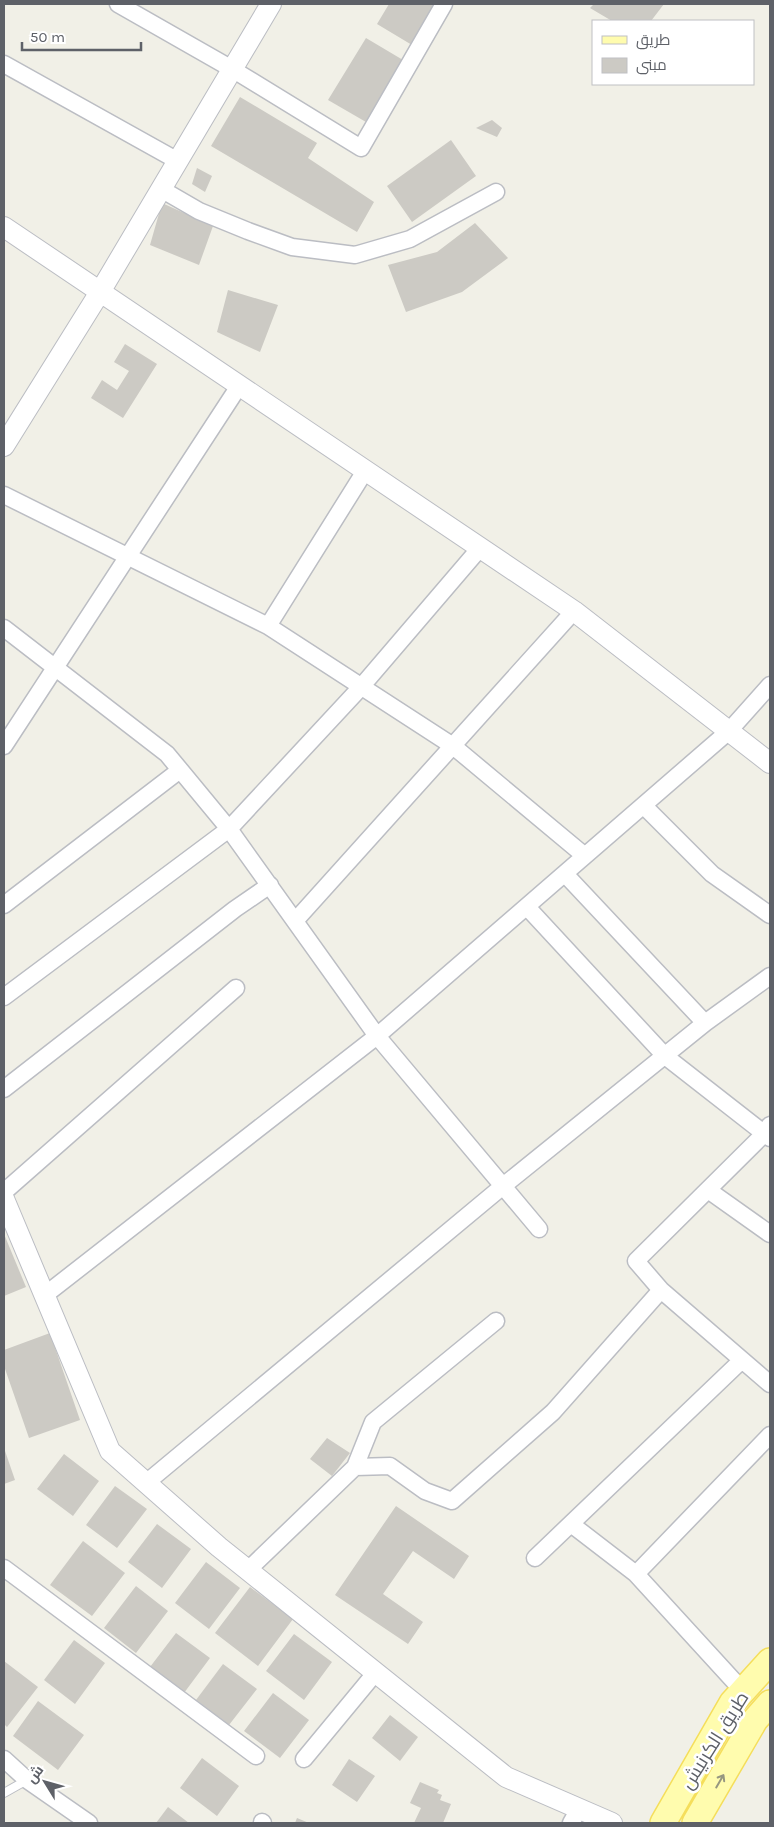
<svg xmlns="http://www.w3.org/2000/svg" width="774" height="1827" font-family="Karla,Cairo,sans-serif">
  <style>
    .building { fill: #cccac4 }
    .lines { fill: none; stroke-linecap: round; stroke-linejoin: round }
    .service-casing { stroke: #bbbdc3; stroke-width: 10 }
    .minor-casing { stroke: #bbbdc3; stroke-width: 19 }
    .tertiary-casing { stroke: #bbbdc3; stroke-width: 22 }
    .primary-casing { stroke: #f5de5b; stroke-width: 28 }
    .service { stroke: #fff; stroke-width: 8 }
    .minor { stroke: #fff; stroke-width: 16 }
    .tertiary { stroke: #fff; stroke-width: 20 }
    .primary { stroke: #fffcae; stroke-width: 25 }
    .oneway { stroke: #969780 }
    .labels { text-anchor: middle; stroke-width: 5; stroke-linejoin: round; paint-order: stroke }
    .street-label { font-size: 19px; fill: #5e6168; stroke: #fff }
  </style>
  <rect width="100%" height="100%" fill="#f1f0e7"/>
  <path class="building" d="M389,4H436L412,45L377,24Z
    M594,4H664L651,21H612L590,8Z
    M366,38L403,60L366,122L328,100Z
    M240,97L317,143L308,158L374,202L357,232L211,146Z
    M492,120L502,128L497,137L476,128Z
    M451,140L476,176L412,222L387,186Z
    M197,168L212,176L205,192L192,184Z
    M162,203L213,226L199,265L150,245Z
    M475,223L508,258L462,292L406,312L388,265L437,252Z
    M228,290L278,305L260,352L217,332Z
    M125,344L157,364L123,418L91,398L102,380L117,390L129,371L114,362Z
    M4,1234L26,1287L4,1296Z
    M50,1333L80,1420L29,1438L4,1366V1350Z
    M327,1438L350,1453L332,1476L310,1459Z
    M4,1448L15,1480L4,1484Z
    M64,1454L99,1481L73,1516L37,1489Z
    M115,1486L147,1509L117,1548L86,1525Z
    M396,1506L469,1556L454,1579L413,1551L383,1594L423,1622L408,1644L335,1595Z
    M157,1524L191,1549L162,1588L128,1562Z
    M83,1541L125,1573L92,1616L50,1585Z
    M206,1562L240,1588L209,1629L175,1603Z
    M136,1586L168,1611L136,1653L104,1628Z
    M250,1587L293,1619L258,1666L215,1633Z
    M176,1633L210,1658L184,1693L150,1667Z
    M294,1634L332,1662L304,1700L266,1671Z
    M74,1640L105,1663L75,1704L44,1680Z
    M4,1661L38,1687L7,1727L4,1724Z
    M223,1664L257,1689L229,1725L196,1700Z
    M273,1693L309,1720L280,1758L244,1731Z
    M38,1701L84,1735L58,1770L13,1736Z
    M390,1715L418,1737L400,1761L372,1738Z
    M202,1758L239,1786L217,1816L180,1788Z
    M349,1759L375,1776L357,1802L332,1785Z
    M420,1782L439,1790L437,1793L442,1795L440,1800L451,1804L443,1823H414L421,1808L410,1803Z
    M168,1807L189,1823H156Z
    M297,1818L309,1823H295Z"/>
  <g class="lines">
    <defs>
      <path id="service" d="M4,1793L27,1780"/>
      <path id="minor" d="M118,4L232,69L361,148L444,4
        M4,64L178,161
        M161,189L199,211L248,231L292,247L355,255L410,239L496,192
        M4,495L268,626L453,746L585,856
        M268,626L365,471
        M4,628L167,754L229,829L377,1036L539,1229
        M4,746L239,386
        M644,806L712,874L770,915
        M565,874L705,1023
        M4,905L180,770
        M527,907L665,1056L770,1138
        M295,921L574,611
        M4,997L229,829L361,687L480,548
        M4,1089L235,909L270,885
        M770,1125L764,1134L636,1261L661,1290L770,1384
        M708,1190L770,1234
        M4,1192L236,988
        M45,1295L377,1036L729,731L770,685
        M355,1467L390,1466L425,1491L452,1501L553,1412L661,1290
        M146,1483L503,1186L705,1023L770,976
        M571,1524L636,1574L743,1691
        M535,1558L742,1360
        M4,1568L256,1756
        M248,1570L355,1467L373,1422L496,1321
        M636,1574L770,1435
        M4,1759L27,1780L89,1823
        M304,1759L376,1672
        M262,1822L263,1823
        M571,1823L579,1809"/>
      <path id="tertiary" d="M4,227L574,611L770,763
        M4,446L100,292L271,4
        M4,1199L110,1451L219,1547L506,1777L612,1823"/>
      <path id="primary" d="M663,1823L732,1703L770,1661
        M695,1823L755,1720L770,1703"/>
    </defs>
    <use href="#service" class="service-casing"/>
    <use href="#minor" class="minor-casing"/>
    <use href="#tertiary" class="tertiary-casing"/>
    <use href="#primary" class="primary-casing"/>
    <use href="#service" class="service"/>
    <use href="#minor" class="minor"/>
    <use href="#tertiary" class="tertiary"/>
    <use href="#primary" class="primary"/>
  </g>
  <defs><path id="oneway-shaft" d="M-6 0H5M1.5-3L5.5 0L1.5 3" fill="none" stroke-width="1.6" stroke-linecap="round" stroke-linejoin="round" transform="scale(1.25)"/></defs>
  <use class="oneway" href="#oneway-shaft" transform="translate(720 1781) rotate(-60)"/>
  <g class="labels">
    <g class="street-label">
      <text transform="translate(714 1740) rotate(-58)" y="7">طريق الكرنيش</text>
    </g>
  </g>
  <rect width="774" height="1827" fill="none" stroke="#5e6168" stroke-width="10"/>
  <rect x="592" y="20" width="162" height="65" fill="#ffffff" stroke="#bfc0c3"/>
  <rect x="602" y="36" width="25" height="8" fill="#fffcae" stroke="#bfc0c3"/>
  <text x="636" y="45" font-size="15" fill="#5e6168">طريق</text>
  <rect x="602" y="58" width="25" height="15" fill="#cccac4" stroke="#bfc0c3"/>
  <text x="636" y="70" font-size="15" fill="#5e6168">مبنى</text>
  <g transform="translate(45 1782) rotate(307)" stroke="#ffffff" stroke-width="4" paint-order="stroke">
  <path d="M0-4L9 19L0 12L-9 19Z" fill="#5e6168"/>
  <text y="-8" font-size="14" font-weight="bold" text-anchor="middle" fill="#5e6168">ش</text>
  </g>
  <path d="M22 42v8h119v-8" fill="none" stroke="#5e6168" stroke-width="2.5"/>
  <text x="30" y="42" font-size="15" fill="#5e6168" stroke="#ffffff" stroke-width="4" paint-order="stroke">50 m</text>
</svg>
